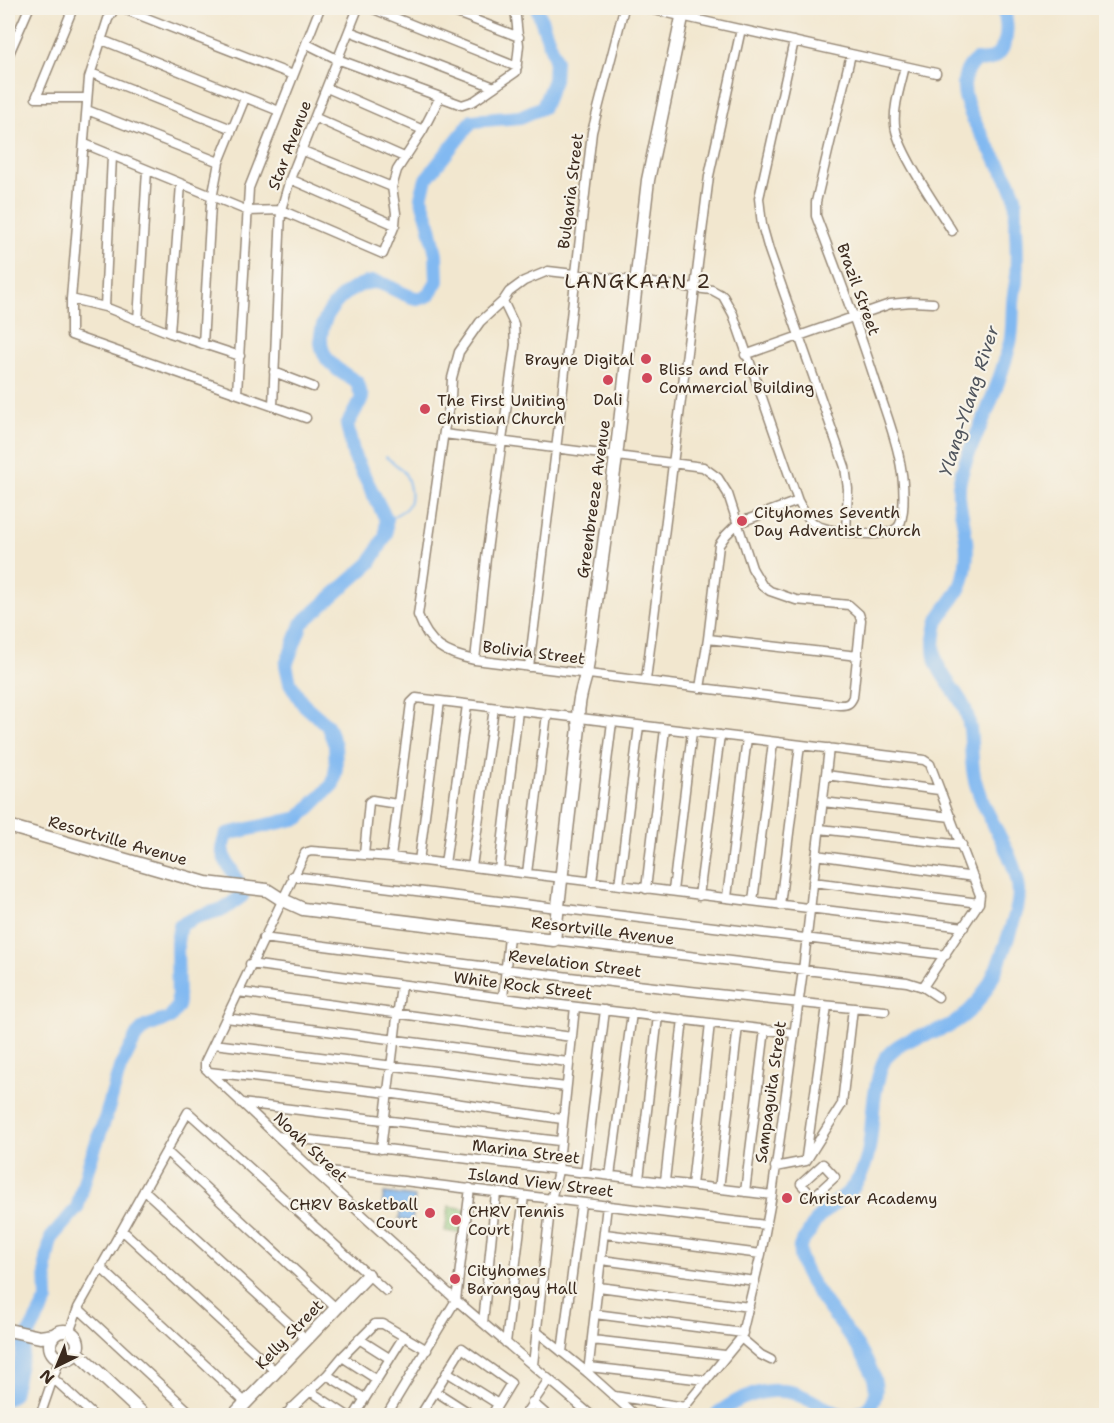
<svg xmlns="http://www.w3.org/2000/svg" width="1114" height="1423" font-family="'Shantell Sans',sans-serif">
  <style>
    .pitch { fill: #8cc478; stroke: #64774b; stroke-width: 1.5 }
    .water { fill: url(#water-waves); stroke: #5e7288; stroke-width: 1.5 }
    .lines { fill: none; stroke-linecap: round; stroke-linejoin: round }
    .stream { stroke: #82b9f1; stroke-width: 2 }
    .river { stroke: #82b9f1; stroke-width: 14 }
    .street-casing { stroke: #968876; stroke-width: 11 }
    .secondary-casing { stroke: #968876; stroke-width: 15 }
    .street { stroke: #fff; stroke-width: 8 }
    .secondary { stroke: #fff; stroke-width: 12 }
    .poi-dot { fill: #d1495b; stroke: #f7f3e8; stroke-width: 2 }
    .labels { text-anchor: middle; stroke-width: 4.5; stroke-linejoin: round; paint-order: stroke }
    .street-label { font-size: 16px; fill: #3b2a1e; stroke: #f7f3e8 }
    .poi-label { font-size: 16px; fill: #3b2a1e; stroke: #f7f3e8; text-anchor: start }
    .water-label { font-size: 18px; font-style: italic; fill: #50555d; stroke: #f7f3e8 }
    .quarter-label { font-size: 20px; letter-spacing: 1.5px; fill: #3b2a1e; stroke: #f7f3e8 }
  </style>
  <defs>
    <pattern id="water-waves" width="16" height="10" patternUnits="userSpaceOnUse" patternTransform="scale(1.5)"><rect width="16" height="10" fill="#82b9f1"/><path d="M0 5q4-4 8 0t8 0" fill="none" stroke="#6c97c3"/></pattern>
  </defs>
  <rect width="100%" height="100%" fill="#f7f3e8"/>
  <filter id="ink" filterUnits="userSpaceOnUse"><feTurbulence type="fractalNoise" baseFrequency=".0167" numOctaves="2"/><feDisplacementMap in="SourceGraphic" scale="12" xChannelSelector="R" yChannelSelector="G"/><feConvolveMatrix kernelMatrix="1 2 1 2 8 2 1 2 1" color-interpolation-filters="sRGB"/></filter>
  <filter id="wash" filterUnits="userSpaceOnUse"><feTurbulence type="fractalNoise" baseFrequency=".008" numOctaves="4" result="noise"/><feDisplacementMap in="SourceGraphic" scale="24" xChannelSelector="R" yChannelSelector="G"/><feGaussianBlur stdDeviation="1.35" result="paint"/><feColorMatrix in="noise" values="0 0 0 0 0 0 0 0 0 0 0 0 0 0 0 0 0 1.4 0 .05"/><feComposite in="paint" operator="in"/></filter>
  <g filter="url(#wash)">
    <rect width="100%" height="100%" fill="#f2e7cf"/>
    <path class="pitch" d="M449,1206L466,1209L462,1234L445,1231Z"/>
    <path class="water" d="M384,1193L415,1197L412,1221L399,1220L401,1208L382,1206Z"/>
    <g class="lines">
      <path class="stream" d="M386,526C394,511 400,516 407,507C414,498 409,477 402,470C397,465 391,461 386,457"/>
      <path class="river" d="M8,1398L13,1394L25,1341L47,1300L46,1264L51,1238L77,1208L89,1164L106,1116L120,1068L137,1035L145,1027L170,1018L178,1006L177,942L180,925L199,916L224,909L242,896C239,889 238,882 235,876C226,860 217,853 227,834L299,818L333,784L336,768L335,745L327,725L303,704L290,683L286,665L302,623L370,563L386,535V519L354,456L347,425L362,398L357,382C346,375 334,369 327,359C307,329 340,286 372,282C384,281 403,296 416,298C420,299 425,297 429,295L437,281L436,254L429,223L421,197L426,179L472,121L520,117L543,107L554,80L555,59L537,8
        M716,1416C735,1397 768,1386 794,1393C812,1399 827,1411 845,1416
        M854,1416C857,1414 866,1410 868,1408C906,1371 792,1290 800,1247C801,1242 805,1238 808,1234C811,1228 816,1220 821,1215C835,1201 849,1196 859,1178C874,1152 870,1117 876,1088C878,1079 880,1067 885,1059C901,1035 931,1037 952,1024C986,1005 1000,963 1011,928C1016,913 1021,899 1018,883C1011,848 986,819 976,784C968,759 975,733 965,709C958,692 937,673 935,656C933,645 935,627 939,618C947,605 959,594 963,579C967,564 968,548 965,533C963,516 956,497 960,480C966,453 981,428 991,401C998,383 1005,363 1010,343C1013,330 1012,318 1013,305C1013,297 1015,289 1016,282C1017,264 1017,245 1016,228C1015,218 1017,207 1015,197C1007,163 936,92 976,60C1007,65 1011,30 1003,8"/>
    </g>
  </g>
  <g filter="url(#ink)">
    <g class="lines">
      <defs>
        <path id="street" d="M73,8L36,98H86
          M115,8L108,19L89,78L71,299V335L306,418
          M121,8L293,75
          M371,8L517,67
          M444,8L519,37
          M645,8L936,73
          M349,31L494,87
          M102,40L279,111
          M794,41L759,198L762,225L769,250L845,467L848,489L846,532
          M307,44L337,59L462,105L474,101L516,72L519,45L515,8
          M8,56L29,8
          M905,66C901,84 893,107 895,125C897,150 938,208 952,231
          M91,73L232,129
          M327,88L423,130
          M87,110L219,162
          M316,118L404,157
          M85,144L248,211L281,210L383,254L395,225L396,213L392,187L397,170L423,130L440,97
          M301,150L392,187
          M290,179L395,225
          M71,299L105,307L170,333L240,356
          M105,307L112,156
          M138,321L147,170
          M170,333L181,184
          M203,344L211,204L219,162L245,98
          M745,355L890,304L911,302L933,303
          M274,372L313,387
          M237,393L249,188L320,8
          M273,406L281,210L290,179L358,8
          M444,434L703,467L718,478L728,494L752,568L762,585L770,591L796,600L849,605L859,614L861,620L853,697C850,704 847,705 840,705L475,660C445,654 429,645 418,615L444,431L451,397L452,378L459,352L480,322L503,301L509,292L524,281L548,271L712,290L723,296L733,314L798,501C803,510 808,521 818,526C832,532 886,540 898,527C902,523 902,516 903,510C907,465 890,425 876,383C858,326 837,271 816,216V202L851,54
          M708,639L858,656
          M475,660L486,558L515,345L514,324L503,301
          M529,667L556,450L592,132L624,8
          M646,680L709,176L741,29
          M700,688L708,639L719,545L726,535L738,523L798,501
          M826,775L939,790
          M823,802L951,817
          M820,829L962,845
          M364,855L369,802L372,800L397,804
          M816,855L974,877
          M391,857L411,703L416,698L924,760L930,764L980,895L979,903L923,987
          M419,861L440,701
          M445,864L467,705
          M472,867L494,708
          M499,870L518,711
          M527,873L547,714
          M292,876L946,955
          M592,882L612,722
          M813,882L979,903
          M619,885L639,726
          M646,889L665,729
          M673,891L692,732
          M699,896L720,735
          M727,897L747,738
          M753,901L773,742
          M780,905L800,745
          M263,938C470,965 677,992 885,1011
          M554,940L907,982L923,987L938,997
          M250,964L503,998L793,1033
          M238,992L572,1037
          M503,998L509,936
          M226,1018L568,1062
          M214,1044L566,1087
          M209,1072L388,1093L562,1119
          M241,1103L559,1141
          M277,1136L772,1195
          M381,1149L401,985
          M166,1151L337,1309
          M806,1157L827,1006
          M823,1164L835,1177L813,1197L801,1184Z
          M775,1167L806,1161L842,1104L853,1008
          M313,1170L766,1225
          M585,1173L605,1010
          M610,1176L632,1013
          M639,1179L658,1016
          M665,1181L683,1019
          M692,1185L710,1023
          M719,1189L738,1026
          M144,1190L307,1340
          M745,1192L765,1029
          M122,1230L276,1372
          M605,1234L761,1254
          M602,1260L755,1281
          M100,1267L246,1403
          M599,1287L749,1307
          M78,1308L194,1416
          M595,1314L743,1333
          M483,1323L496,1193
          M536,1331L588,1373L636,1416
          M69,1333L78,1308L188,1112L386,1291
          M741,1338L761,1355L771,1360
          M359,1339L389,1358
          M592,1340L725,1355
          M506,1343L524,1196
          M562,1352L581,1204
          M342,1357L376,1379
          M533,1365L551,1200L558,1171L575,1007
          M589,1367L705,1380
          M447,1372L498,1404
          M588,1373L607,1205
          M327,1375L364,1398
          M54,1379L94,1416
          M310,1391L348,1416
          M435,1391L474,1416
          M614,1396L685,1407
          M532,1402L548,1416
          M291,1408L303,1416
          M40,1416L60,1358
          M284,1416L327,1375L342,1357L375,1324H383L427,1350
          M354,1416L404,1336
          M386,1416L456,1300L470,1188
          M420,1416L462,1348L511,1383L491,1416
          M524,1416L549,1379
          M592,1416L456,1300L313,1170L205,1068V1062L305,853L311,851L391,857L964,927
          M677,1416L741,1338L761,1254L772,1195L803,970L829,748"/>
        <path id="secondary" d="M8,826L206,883L267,890L281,899L303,909L554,940L579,728C576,710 581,692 586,675L616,457L648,180L684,8
          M8,1330L40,1337L54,1335
          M50 1345a14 14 0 1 1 28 0a14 14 0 1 1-28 0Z
          M76,1350L83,1358L145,1416
          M233,1416L368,1275"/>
      </defs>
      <use href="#street" class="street-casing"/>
      <use href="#secondary" class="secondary-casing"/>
      <use href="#street" class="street"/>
      <use href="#secondary" class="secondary"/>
    </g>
  </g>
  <g class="poi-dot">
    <circle cx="646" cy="359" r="6"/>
    <circle cx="647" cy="378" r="6"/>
    <circle cx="608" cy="380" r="6"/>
    <circle cx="425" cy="409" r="6"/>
    <circle cx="742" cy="521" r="6"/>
    <circle cx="787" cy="1198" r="6"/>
    <circle cx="430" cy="1213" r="6"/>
    <circle cx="456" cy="1220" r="6"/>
    <circle cx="455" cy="1279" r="6"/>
  </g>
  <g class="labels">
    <g class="street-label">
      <text transform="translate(289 145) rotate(-69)" y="6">Star Avenue</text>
      <text transform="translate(570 191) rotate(-83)" y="6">Bulgaria Street</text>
      <text transform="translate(859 289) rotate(70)" y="6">Brazil Street</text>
      <text transform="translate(593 499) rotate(-82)" y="6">Greenbreeze Avenue</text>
      <text transform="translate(534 652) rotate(7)" y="6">Bolivia Street</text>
      <text transform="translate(118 840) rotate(16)" y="6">Resortville Avenue</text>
      <text transform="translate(603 930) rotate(7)" y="6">Resortville Avenue</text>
      <text transform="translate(575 963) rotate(7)" y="6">Revelation Street</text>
      <text transform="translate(523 985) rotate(7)" y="6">White Rock Street</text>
      <text transform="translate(770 1092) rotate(-82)" y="6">Sampaguita Street</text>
      <text transform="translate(311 1147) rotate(43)" y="6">Noah Street</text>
      <text transform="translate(526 1151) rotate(7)" y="6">Marina Street</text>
      <text transform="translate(541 1182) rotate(7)" y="6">Island View Street</text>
      <text transform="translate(289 1334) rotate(-46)" y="6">Kelly Street</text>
    </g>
    <g class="poi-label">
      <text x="634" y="365" text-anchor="end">Brayne Digital</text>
      <text x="659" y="375">Bliss and Flair<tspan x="659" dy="18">Commercial Building</tspan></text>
      <text x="608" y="405" text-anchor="middle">Dali</text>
      <text x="437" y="406">The First Uniting<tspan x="437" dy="18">Christian Church</tspan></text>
      <text x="754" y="518">Cityhomes Seventh<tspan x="754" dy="18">Day Adventist Church</tspan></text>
      <text x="799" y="1204">Christar Academy</text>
      <text x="418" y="1210" text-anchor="end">CHRV Basketball<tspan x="418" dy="18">Court</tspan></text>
      <text x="468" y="1217">CHRV Tennis<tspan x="468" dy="18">Court</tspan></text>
      <text x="467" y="1276">Cityhomes<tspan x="467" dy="18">Barangay Hall</tspan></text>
    </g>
    <g class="water-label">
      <text transform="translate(969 401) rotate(-72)" y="6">Ylang-Ylang River</text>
    </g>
    <g class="quarter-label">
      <text x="638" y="288">LANGKAAN 2</text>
    </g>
  </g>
  <rect width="1114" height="1423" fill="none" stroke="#f7f3e8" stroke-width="30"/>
  <g transform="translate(57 1366) rotate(223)" stroke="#f7f3e8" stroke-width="4.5" paint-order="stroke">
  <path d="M0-4.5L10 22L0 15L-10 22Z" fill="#3b2a1e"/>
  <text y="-9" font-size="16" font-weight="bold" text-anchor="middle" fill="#3b2a1e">N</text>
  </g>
</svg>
